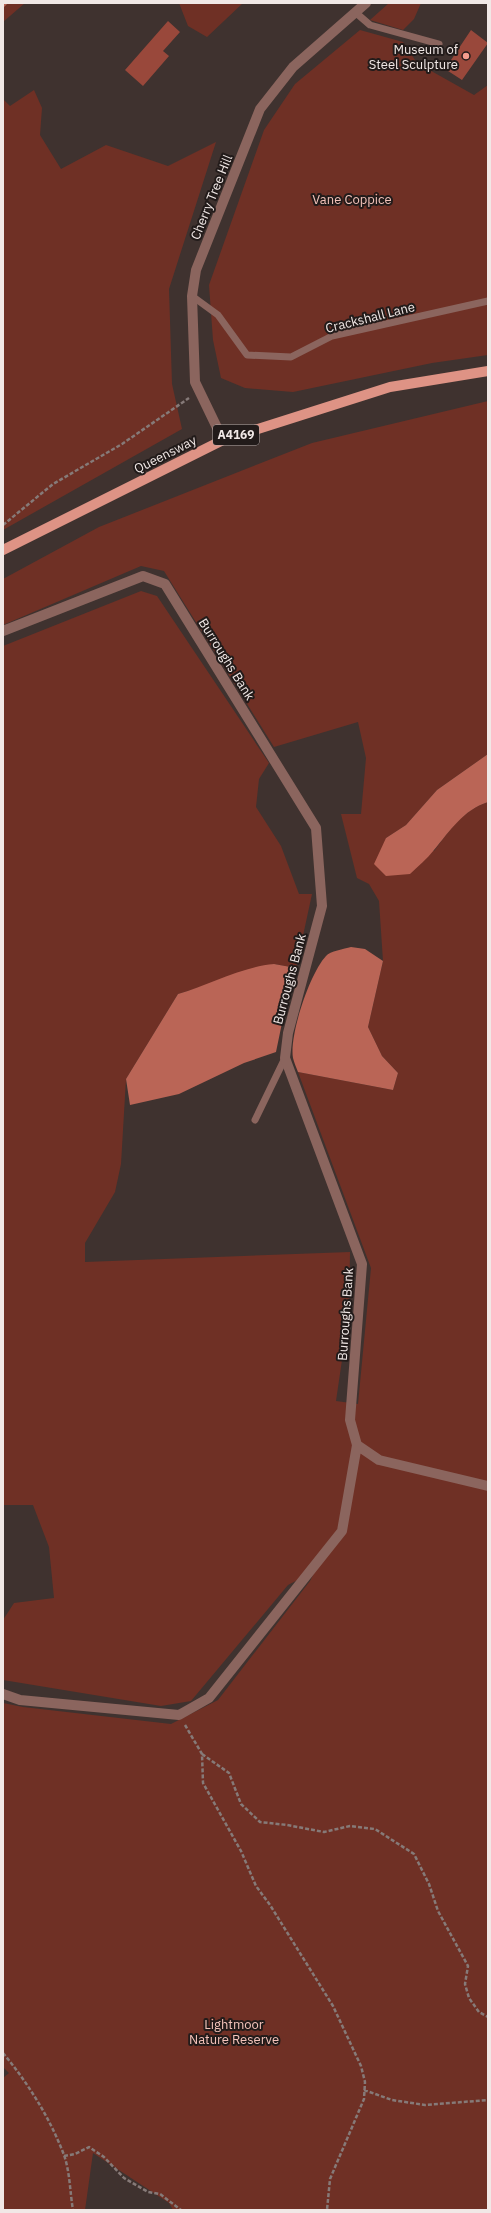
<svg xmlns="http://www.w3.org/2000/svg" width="491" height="2213" font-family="'IBM Plex Sans',sans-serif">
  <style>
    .green { fill: #6f3025 }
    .water { fill: #ba6556 }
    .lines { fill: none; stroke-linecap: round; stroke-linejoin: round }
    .stream { stroke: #ba6556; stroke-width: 4.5 }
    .building { fill: #99483b }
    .path { stroke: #867a78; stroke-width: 2.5; stroke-dasharray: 4 2; stroke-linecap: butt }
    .service { stroke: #8b655e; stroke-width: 7 }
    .minor { stroke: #8b655e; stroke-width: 10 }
    .primary { stroke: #de9385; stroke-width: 10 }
    .poi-dot { fill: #f49d8d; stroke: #221b1a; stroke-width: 1.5 }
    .labels { text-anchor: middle; stroke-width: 4; stroke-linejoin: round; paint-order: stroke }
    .shield { fill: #221b1a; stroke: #b3aaa9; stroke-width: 1 }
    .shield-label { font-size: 12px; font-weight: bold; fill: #f1e8e6 }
    .poi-label { font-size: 13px; fill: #f1e8e6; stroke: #221b1a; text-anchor: end }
    .street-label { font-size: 13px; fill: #f1e8e6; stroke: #221b1a }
    .park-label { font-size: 13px; fill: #f3c3ba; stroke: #221b1a }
  </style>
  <rect width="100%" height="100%" fill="#3f322f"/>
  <path class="green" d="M5,3H25L3,22V5Z
    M179,3H243L207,37L188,26Z
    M389,3H421L414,19L403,30L370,20Z
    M360,30L403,42L417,63L474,95L488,85V355L432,363L293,392L245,388L221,378L213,340L209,285L264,130L295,84Z
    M34,90L42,108L40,135L61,169L106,145L168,166L216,142L169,289L172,384L182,429L3,530V99L10,106Z
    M488,401V754L437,790L406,825L386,838L434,851C449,831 463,810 488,802V2210H173L169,2203L93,2153L85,2210H3V2078L9,2073L3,2067V1703L23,1707L171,1724L218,1700L310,1581L315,1571L288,1585L191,1701L161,1706L3,1680V1620L14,1603L54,1598L49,1547L33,1505H3V646L141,591L157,596L269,763L259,779L256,807L281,846L299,894H312L296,968L274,964L178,994L126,1079L121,1164L115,1192L85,1243V1262L350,1252L349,1312L336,1401L358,1404L371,1268L298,1072L393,1090L398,1073L382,1056L368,1027L383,961L379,901L369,884L357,878L341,814H361L366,758L358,722L274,747L164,571L141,566L3,625V579L99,527L312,443Z"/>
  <path class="water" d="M488,754V802C463,810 450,831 434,850C427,859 418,866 410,874L386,876L374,864L386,838L406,825L437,790Z
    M351,947L365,949L383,961L368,1027L382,1056L398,1073L393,1090L298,1072C296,1067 294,1062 293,1058C289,1035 310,973 326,956C330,951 344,949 351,947Z
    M274,964L296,968L289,989L276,1052L244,1063L179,1094L130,1105L126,1079L178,994C210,985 241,967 274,964Z"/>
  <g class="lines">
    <path class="stream" d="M3,5L5,3"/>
  </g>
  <path class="building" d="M168,21L180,32L163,51L169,56L143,86L125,70Z
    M471,30L488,43L462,80L445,69Z"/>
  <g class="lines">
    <path class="path" d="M3,525L53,484L122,444L189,398
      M185,1725L202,1754L203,1783L241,1851L256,1886L270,1905L333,2006L361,2066L365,2082L364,2099L330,2179L327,2210
      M202,1754L229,1773L241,1804L260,1822L287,1825L324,1832L350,1826L375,1829L414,1854L429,1884L438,1911L468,1966L465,1984L469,1998L479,2012L488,2017
      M3,2053C28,2083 50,2118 64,2155C70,2172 70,2193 73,2210
      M364,2090L392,2100L425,2105L488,2100
      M64,2156L75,2154L89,2147L104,2157L124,2178L148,2192L160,2194L181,2210"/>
    <path class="service" d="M355,12L370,25L439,44
      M192,296L218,315L247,355L291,357L332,336L488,301
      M255,1120L285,1058"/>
    <path class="minor" d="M223,440L195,382L192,296L196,270L260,109L293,67L366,3
      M3,631L143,576L165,584L316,828L322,906L288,1033L285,1058L362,1264L350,1420L357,1445L379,1460L488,1486
      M3,1694L20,1700L179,1715L209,1698L342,1531L357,1445"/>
    <path class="primary" d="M3,550L223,440L390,387L488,371"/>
  </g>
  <circle class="poi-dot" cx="466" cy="56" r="4"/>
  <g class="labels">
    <rect class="shield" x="213" y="425" width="46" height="20" rx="3"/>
    <g class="shield-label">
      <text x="236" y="439">A4169</text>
    </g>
    <g class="poi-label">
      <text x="458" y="54">Museum of<tspan x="458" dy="15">Steel Sculpture</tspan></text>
    </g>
    <g class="street-label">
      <text transform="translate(211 197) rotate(-68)" y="5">Cherry Tree Hill</text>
      <text transform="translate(370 317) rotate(-14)" y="5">Crackshall Lane</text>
      <text transform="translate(165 454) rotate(-27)" y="5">Queensway</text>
      <text transform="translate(227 659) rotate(58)" y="5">Burroughs Bank</text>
      <text transform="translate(289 979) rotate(-75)" y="5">Burroughs Bank</text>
      <text transform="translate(345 1314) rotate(-86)" y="5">Burroughs Bank</text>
    </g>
    <g class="park-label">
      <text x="352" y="204">Vane Coppice</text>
      <text x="234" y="2029">Lightmoor<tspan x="234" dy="15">Nature Reserve</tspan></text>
    </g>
  </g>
  <rect width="491" height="2213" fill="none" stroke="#f1e8e6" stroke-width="8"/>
</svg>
